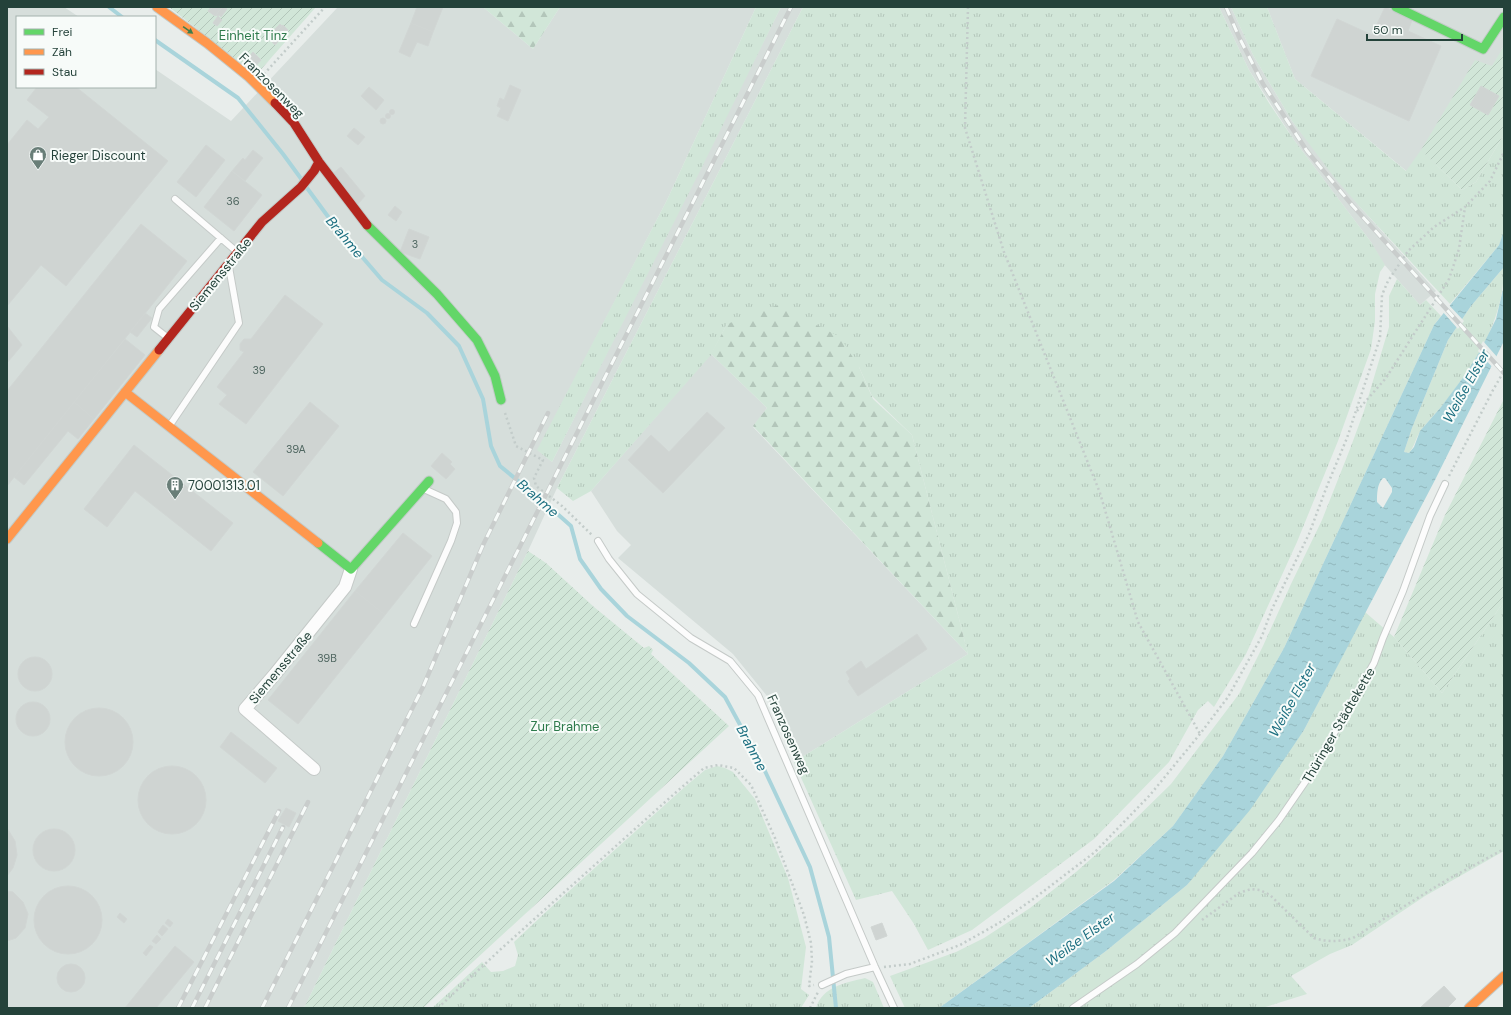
<svg xmlns="http://www.w3.org/2000/svg" width="1511" height="1015" font-family="'DM Sans',sans-serif">
  <style>
    .built { fill: #d6dedb }
    .grass { fill: url(#grass-tufts) }
    .forest { fill: url(#forest-firs) }
    .garden { fill: url(#garden-furrows) }
    .water { fill: url(#water-ripples); fill-rule: evenodd }
    .pier { fill: #e8edeb }
    .lines { fill: none; stroke-linecap: round; stroke-linejoin: round }
    .stream { stroke: #a9d4db; stroke-width: 4 }
    .building { fill: #cfd4d2; stroke: #d1d6d4 }
    .lane-casing { stroke: #c5cac8; stroke-width: 8 }
    .street-casing { stroke: #c5cac8; stroke-width: 14 }
    .fast-casing { stroke: #c3cbc8; stroke-width: 11 }
    .slow-casing { stroke: #c3cbc8; stroke-width: 11 }
    .jam-casing { stroke: #c3cbc8; stroke-width: 11 }
    .path { stroke: #c3ccca; stroke-width: 2.5; stroke-dasharray: 2 3; stroke-linecap: butt }
    .lane { stroke: #fcfcfc; stroke-width: 6 }
    .street { stroke: #fcfcfc; stroke-width: 12 }
    .fast { stroke: #63d668; stroke-width: 9 }
    .slow { stroke: #ff974d; stroke-width: 9 }
    .jam { stroke: #b3261e; stroke-width: 9 }
    .rail-casing { stroke: #c9cdcc; stroke-width: 4.5 }
    .rail { stroke: #f7fbf9; stroke-width: 3; stroke-dasharray: 9; stroke-linecap: butt }
    .oneway { fill: #3d7d4c }
    .labels { text-anchor: middle; stroke-width: 4; stroke-linejoin: round; paint-order: stroke }
    .number-label { font-size: 11px; fill: #506761 }
    .park-label { font-size: 13px; fill: #2d7a4b; stroke: #f7fbf9 }
    .street-label { font-size: 13px; fill: #24423a; stroke: #f7fbf9 }
    .poi-label { font-size: 13px; fill: #24423a; stroke: #f7fbf9; text-anchor: start }
    .water-label { font-size: 14px; font-style: italic; fill: #1c6f80; stroke: #f7fbf9 }
  </style>
  <defs>
    <pattern id="grass-tufts" width="24" height="20" patternUnits="userSpaceOnUse"><rect width="24" height="20" fill="#d1e6d8"/><path d="M3 7l-1-3M5 7V3M7 7l1-3M15 17l-1-3M17 17v-4M19 17l1-3" fill="none" stroke="#b3c6ba"/></pattern>
    <pattern id="forest-firs" width="22" height="20" patternUnits="userSpaceOnUse"><rect width="22" height="20" fill="#d1e6d8"/><path d="M5 1l3.5 6h-7zM16 11l3.5 6h-7z" fill="#b3c6ba"/></pattern>
    <pattern id="garden-furrows" width="10" height="10" patternUnits="userSpaceOnUse"><rect width="10" height="10" fill="#d1e6d8"/><path d="M-1 1l2-2M0 10L10 0M9 11l2-2" fill="none" stroke="#b3c6ba"/></pattern>
    <pattern id="water-ripples" width="26" height="14" patternUnits="userSpaceOnUse"><rect width="26" height="14" fill="#a9d4db"/><path d="M2 4q2-2 4 0t4 0M15 11q2-2 4 0t4 0" fill="none" stroke="#91b7bd"/></pattern>
  </defs>
  <rect width="100%" height="100%" fill="#e8edeb"/>
  <path class="built" d="M7,7H64L79,17H17V87H155V69L231,121L338,7H483L533,49L560,7H756L667,200L538,450L552,462L781,7H803L557,488L528,551L304,1008H7Z
    M1219,7H1231L1253,55L1292,121L1360,207L1436,291L1420,305L1382,262L1371,242L1346,209L1294,140L1249,70Z
    M1267,7H1504V72L1421,183L1295,79Z
    M711,354L767,408L753,427L968,654L794,762L767,696L733,654L618,558L631,545L617,531L591,491Z"/>
  <path class="grass" d="M756,7H781L699,173L552,462L537,450L667,200Z
    M803,7H1219L1249,70L1269,103L1294,140L1371,242L1385,265L1380,272L1375,294V321L1371,349L1338,441L1297,542L1246,654L1214,707L1208,701L1198,710L1169,762L1094,839L972,930L928,950L914,924L892,891L856,900L794,762L968,654L912,435L872,396L859,367L727,324L711,355L591,491L573,501L557,488Z
    M1231,7H1267L1295,79L1406,171L1421,150L1462,190L1476,182L1504,134V232L1499,245L1450,304L1360,207L1334,177L1292,121L1253,55Z
    M1504,267C1504,322 1474,365 1442,406C1435,414 1428,421 1422,429C1416,436 1415,446 1409,453L1404,452L1412,428L1448,340L1471,306Z
    M1397,279L1420,305L1426,300L1441,316L1434,325L1284,648L1223,756L1173,826L1114,880L939,1008H905L890,976L956,952L984,938L1030,908L1076,872L1125,829L1171,784L1239,694L1263,646L1291,584L1322,520L1350,449L1364,411L1389,327V296Z
    M1504,601V851L1425,896L1352,945L1330,954L1291,976L1307,994L1262,1008H1029L1106,951L1187,885L1304,730L1365,612L1394,637L1442,693Z
    M717,766L725,768L733,772L755,799L788,878L806,947L801,989L809,995L801,1008H432L482,962L491,972L503,971L515,966L518,955L514,942L548,910L687,785L705,770Z
    M865,978L873,982L884,1008H816C823,986 845,983 865,978Z"/>
  <path class="forest" d="M483,7H560L533,49Z
    M778,305L840,337L859,367L873,399L912,435L968,654L753,426L767,408L711,354L727,324Z"/>
  <path class="garden" d="M169,7H316L256,75Z
    M1504,46V134L1476,182L1462,190L1421,150L1475,60L1492,66Z
    M1504,399V601L1442,693L1394,637L1445,515Z
    M528,551L546,563L594,607L644,648L649,646L653,650L651,654L729,726L423,1008H304Z"/>
  <path class="water" d="M1504,231V267L1471,306L1448,340L1412,428L1404,452L1409,453L1414,447L1420,431L1441,407L1465,375L1480,351L1496,319L1504,285V341L1435,480L1304,730L1250,810L1187,885L1106,951L1029,1008H939L1114,881L1173,826L1223,756L1284,648L1434,325L1499,245ZM1383,478H1385L1392,488V492L1383,508L1377,502C1377,494 1377,484 1383,478Z"/>
  <path class="pier" d="M1448,304L1464,321L1458,329L1442,311Z
    M1483,341L1498,358L1493,368L1478,351Z"/>
  <g class="lines">
    <path class="stream" d="M109,7L122,17
      M155,40L238,98L283,154L302,180
      M307,188L332,222L382,280L427,313L459,346L483,399L491,446L500,466L544,502L571,526L580,559L601,589L627,616L689,663L725,697L764,769L810,867L829,937L836,1008"/>
  </g>
  <path class="building" d="M211,7H222L215,16L208,11Z
    M222,7L227,9L221,17L219,15L218,16L216,15Z
    M417,7H443L433,32L411,23Z
    M1385,7L1412,20L1408,31L1441,46L1409,121L1311,76L1337,19L1372,35Z
    M218,16L222,20L217,26L213,23Z
    M411,23L433,32L428,46L417,42L410,57L399,52Z
    M280,24L282,26L276,32L274,30Z
    M283,25L288,30L280,38L275,33Z
    M270,32L273,34L268,39L265,36Z
    M273,34L276,36L272,41L269,38Z
    M276,37L279,41L275,45L272,42Z
    M253,52L261,60L254,68L246,60Z
    M510,85L521,90L508,121L497,116L501,108L497,106L500,98L504,100Z
    M1481,86L1499,96L1488,115L1470,105Z
    M37,87H76L168,161L66,286L41,265L7,306V145L27,120L38,129L49,117L27,100Z
    M369,87L384,100L376,110L361,96Z
    M389.5 112a2.5 2.5 0 1 1 5 0a2.5 2.5 0 1 1-5 0Z
    M385.5 116a2.5 2.5 0 1 1 5 0a2.5 2.5 0 1 1-5 0Z
    M380 121a3 3 0 1 1 6 0a3 3 0 1 1-6 0Z
    M354,128L365,137L358,145L347,136Z
    M206,145L225,160L196,197L177,182Z
    M253,150L263,158L245,181L232,171L243,158L245,160Z
    M341,167L365,196L357,205L332,174Z
    M232,171L262,195L234,231L204,207Z
    M395,206L402,212L396,221L388,215Z
    M141,224L187,261L7,486V391Z
    M409,229L429,237L420,259L400,252Z
    M285,295L323,324L246,424L219,404L227,395L217,387L244,352L240,350V344L244,339H251Z
    M145,313L152,318L137,337L130,332Z
    M7,326L22,345L7,363Z
    M125,339L145,355L94,419L74,402Z
    M74,402L94,419L78,439L68,431L24,485L14,477Z
    M310,402L339,426L283,496L253,472Z
    M707,412L725,428L663,493L628,460L651,435L669,452Z
    M134,445L233,523L211,551L135,491L107,527L84,509Z
    M442,453L452,462L450,464L455,469L446,479L431,466Z
    M403,533L432,556L385,615L355,591Z
    M355,591L385,615L298,724L268,700Z
    M917,634L927,649L858,696L848,681L850,679L846,672L861,661L866,669Z
    M18 674a17 17 0 1 1 34 0a17 17 0 1 1-34 0Z
    M16 719a17 17 0 1 1 34 0a17 17 0 1 1-34 0Z
    M65 742a34 34 0 1 1 68 0a34 34 0 1 1-68 0Z
    M231,732L277,768L265,783L220,747Z
    M138 800a34 34 0 1 1 68 0a34 34 0 1 1-68 0Z
    M286,808L296,813L289,827L278,821Z
    M7,828L15,841L17,855L13,868L7,876Z
    M33 850a21 21 0 1 1 42 0a21 21 0 1 1-42 0Z
    M34 920a34 34 0 1 1 68 0a34 34 0 1 1-68 0Z
    M7,891L13,892L23,902L28,914L25,928L16,938L7,941Z
    M120,913L127,919L124,923L117,917Z
    M168,919L173,923L170,927L165,923Z
    M882,923L887,936L876,940L871,927Z
    M163,925L168,929L162,936L158,932Z
    M157,935L161,939L156,944L152,941Z
    M150,945L153,947L146,956L143,953Z
    M175,946L194,962L156,1008H125Z
    M57 978a14 14 0 1 1 28 0a14 14 0 1 1-28 0Z
    M1444,986L1456,999L1447,1008H1420Z"/>
  <g class="lines">
    <defs>
      <path id="lane" d="M175,199L236,251
        M168,338L154,327L159,309L221,238
        M170,425L239,323L229,267
        M598,541L609,559L637,594L691,638L730,661L758,695L875,967L894,1008
        M414,624L451,541L457,523L456,512L446,499L424,489
        M822,985L846,974L875,967
        M1073,1008L1137,964L1175,933L1252,853L1279,820L1312,772L1374,663L1383,638L1403,591L1430,516L1445,484"/>
      <path id="street" d="M314,769L245,709L275,674L345,587L351,569"/>
      <path id="fast" d="M1396,7L1483,49L1504,17
        M367,225L437,294L477,340L495,376L501,400
        M318,543L351,569L429,481"/>
      <path id="slow" d="M157,7L207,43L249,77L275,103
        M125,392L318,543
        M7,539L159,350
        M1469,1008L1504,976"/>
      <path id="jam" d="M275,103L294,123L319,162L367,225
        M159,350L262,222L301,187L314,171L319,162"/>
    </defs>
    <use href="#lane" class="lane-casing"/>
    <use href="#street" class="street-casing"/>
    <use href="#fast" class="fast-casing"/>
    <use href="#slow" class="slow-casing"/>
    <use href="#jam" class="jam-casing"/>
    <path class="path" d="M968,7L965,128L1004,252L1100,493L1138,622L1200,734
      M264,74L325,7
      M1357,411L1386,378L1449,279L1459,249L1465,207
      M505,413L516,446L543,460L534,478L536,486L562,506L592,535
      M1449,476L1493,390L1504,371
      M1202,920L1239,893L1251,889L1260,890L1270,895L1314,938C1328,942 1339,942 1353,938L1445,881L1504,849
      M884,967L910,964L960,945L999,923L1036,897L1095,852L1150,795L1200,734L1228,697L1262,636L1272,609L1309,534L1327,486L1347,438L1380,338L1382,295L1388,281L1408,251L1434,227L1465,207L1490,181L1504,152
      M438,1008L502,948L674,794L704,768L718,765L734,768L751,785L775,838L804,915L811,943L812,961L809,986L814,985
      M810,1008L818,992"/>
    <use href="#lane" class="lane"/>
    <use href="#street" class="street"/>
    <use href="#fast" class="fast"/>
    <use href="#slow" class="slow"/>
    <use href="#jam" class="jam"/>
    <defs>
      <path id="rail" d="M1226,7L1239,37L1263,84L1307,151L1352,205L1504,373
        M178,1008L279,811
        M192,1008L283,827
        M205,1008L308,802
        M262,1008L423,687L483,545L548,413
        M288,1008L791,7"/>
    </defs>
    <use href="#rail" class="rail-casing"/>
    <use href="#rail" class="rail"/>
  </g>
  <defs><path id="oneway-solid" d="M-6-.8H1V-3.2L6.5 0L1 3.2V.8H-6Z"/></defs>
  <use class="oneway" href="#oneway-solid" transform="translate(188 30) rotate(35)"/>
  <defs>
    <symbol id="shop-pin" viewBox="-11 -11 22 30"><path d="M0 17L-7.5 6A9.5 9.5 0 1 1 7.5 6Z" fill="#697e78" stroke="#f7fbf9"/><path d="M-5-2.5h2.3a2.7 3.5 0 0 1 5.4 0H5L5.5 6h-11ZM-1.5-2.5h3a1.5 2.3 0 0 0-3 0Z" fill="#fff"/></symbol>
    <symbol id="building-pin" viewBox="-11 -11 22 30"><path d="M0 17L-7.5 6A9.5 9.5 0 1 1 7.5 6Z" fill="#697e78" stroke="#f7fbf9"/><path d="M-4-6H4V6H1V3H-1V6H-4ZM-2.5-4.3h1.7v1.8h-1.7ZM.8-4.3h1.7v1.8H.8ZM-2.5-1h1.7V.8h-1.7ZM.8-1h1.7V.8H.8Z" fill="#fff"/></symbol>
  </defs>
  <g fill-rule="evenodd">
    <use href="#shop-pin" x="28" y="145" width="20" height="27"/>
    <use href="#building-pin" x="165" y="475" width="20" height="27"/>
  </g>
  <g class="labels">
    <g class="number-label">
      <text x="233" y="205">36</text>
      <text x="415" y="248">3</text>
      <text x="259" y="374">39</text>
      <text x="296" y="453">39A</text>
      <text x="327" y="662">39B</text>
    </g>
    <g class="park-label">
      <text x="253" y="40">Einheit Tinz</text>
      <text x="565" y="731">Zur Brahme</text>
    </g>
    <g class="street-label">
      <text transform="translate(272 85) rotate(45)" y="5">Franzosenweg</text>
      <text transform="translate(220 274) rotate(-51)" y="5">Siemensstraße</text>
      <text transform="translate(280 667) rotate(-50)" y="5">Siemensstraße</text>
      <text transform="translate(1338 725) rotate(-60)" y="5">Thüringer Städtekette</text>
      <text transform="translate(789 734) rotate(66)" y="5">Franzosenweg</text>
    </g>
    <g class="poi-label">
      <text x="51" y="160">Rieger Discount</text>
      <text x="188" y="490">70001313.01</text>
    </g>
    <g class="water-label">
      <text transform="translate(345 237) rotate(50)" y="5">Brahme</text>
      <text transform="translate(1466 386) rotate(-61)" y="5">Weiße Elster</text>
      <text transform="translate(538 498) rotate(41)" y="5">Brahme</text>
      <text transform="translate(1292 700) rotate(-61)" y="5">Weiße Elster</text>
      <text transform="translate(752 748) rotate(62)" y="5">Brahme</text>
      <text transform="translate(1080 939) rotate(-36)" y="5">Weiße Elster</text>
    </g>
  </g>
  <rect width="1511" height="1015" fill="none" stroke="#24423a" stroke-width="16"/>
  <rect x="16" y="16" width="140" height="72" fill="#f7fbf9" stroke="#a3b1ad"/>
  <rect x="24" y="29" width="20" height="6" fill="#63d668" stroke="#a3b1ad"/>
  <text x="52" y="36" font-size="12" fill="#24423a">Frei</text>
  <rect x="24" y="49" width="20" height="6" fill="#ff974d" stroke="#a3b1ad"/>
  <text x="52" y="56" font-size="12" fill="#24423a">Zäh</text>
  <rect x="24" y="69" width="20" height="6" fill="#b3261e" stroke="#a3b1ad"/>
  <text x="52" y="76" font-size="12" fill="#24423a">Stau</text>
  <path d="M1367 34v6h95v-6" fill="none" stroke="#24423a" stroke-width="2"/>
  <text x="1373" y="34" font-size="12" fill="#24423a" stroke="#f7fbf9" stroke-width="3" paint-order="stroke">50 m</text>
</svg>
